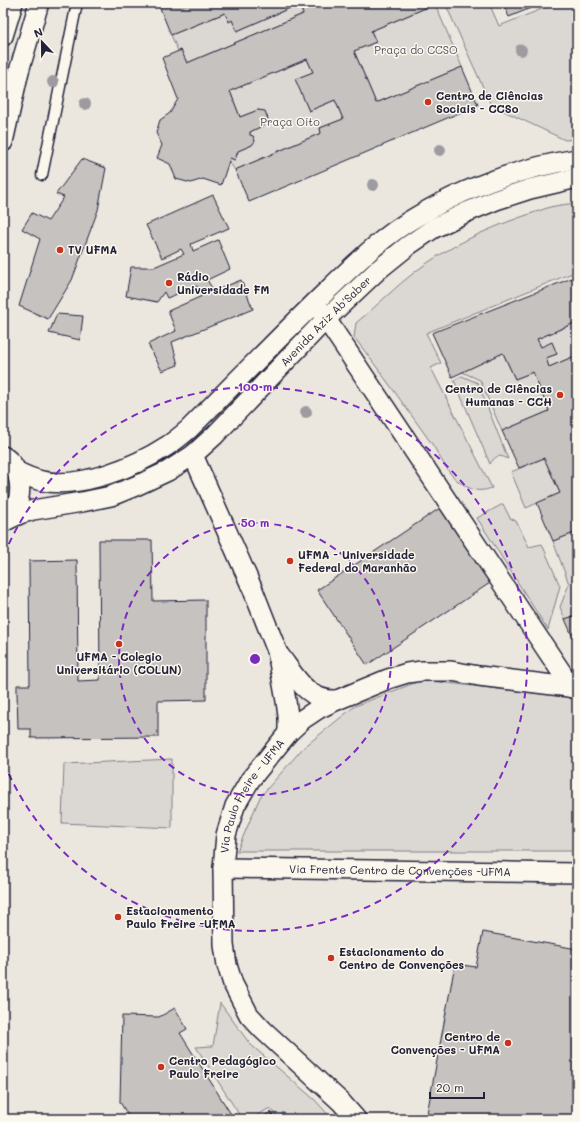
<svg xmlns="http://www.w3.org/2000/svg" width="580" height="1122" font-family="Mali,sans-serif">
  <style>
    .built { fill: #ebe7df }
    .green { fill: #dbd8d3; stroke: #7e7d87 }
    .building { fill: #c6c2c0; stroke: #22223b }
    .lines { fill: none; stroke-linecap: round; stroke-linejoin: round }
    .service-casing { stroke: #22223b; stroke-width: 13 }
    .minor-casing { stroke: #22223b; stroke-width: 22 }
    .service { stroke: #fbf7ec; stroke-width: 10 }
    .minor { stroke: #fbf7ec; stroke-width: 19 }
    .tree { fill: #9d9ba0 }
    .ring { fill: none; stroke: #7b2cbf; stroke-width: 2; stroke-dasharray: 7 5 }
    .poi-dot { fill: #c8321e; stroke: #fbf7ec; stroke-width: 1.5 }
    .labels { text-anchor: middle; stroke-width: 3; stroke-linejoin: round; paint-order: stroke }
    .park-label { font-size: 11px; fill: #505061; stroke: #fbf7ec }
    .poi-label { font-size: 11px; font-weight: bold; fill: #22223b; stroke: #fbf7ec; text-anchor: start }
    .street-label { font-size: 11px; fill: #22223b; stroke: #fbf7ec }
    .centre { fill: #7b2cbf; stroke: #fbf7ec; stroke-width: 2 }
    .ring-label { font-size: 12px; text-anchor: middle; font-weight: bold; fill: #7b2cbf; stroke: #fbf7ec; stroke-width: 3; stroke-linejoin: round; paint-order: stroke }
  </style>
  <rect width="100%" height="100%" fill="#fbf7ec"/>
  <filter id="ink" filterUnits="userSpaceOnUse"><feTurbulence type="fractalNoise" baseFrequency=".025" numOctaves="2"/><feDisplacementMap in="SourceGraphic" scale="8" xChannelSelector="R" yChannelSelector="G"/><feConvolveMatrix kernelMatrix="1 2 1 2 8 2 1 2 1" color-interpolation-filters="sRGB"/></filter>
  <g filter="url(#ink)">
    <path class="built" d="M3,3H577V1119H3Z"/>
    <path class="green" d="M445,3H489L499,26L557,3H577V139L565,140L491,105Z
      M299,4L303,14L187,63L181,50L178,51L171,35L225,13L229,22L232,20L237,31Z
      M435,4L462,67L376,103L354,51L376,42L371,31Z
      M307,59L313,72L296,79L309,111L335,100L343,119L320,128L321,133L235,170L229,162L230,158L235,160L238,151L252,145L255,141L253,136L250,135V132L264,125L268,119L265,112L258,110L240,117L230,91Z
      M577,203V271L426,333L441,363L431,368L492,488C477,493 471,490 458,481C446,472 440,456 432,444C406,408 381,372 354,337L356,323C377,306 395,287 416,271C448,247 484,230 521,217C531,214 540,210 550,207C559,205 568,204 577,203Z
      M577,322V355L549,367L546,358L557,354L541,347L537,339Z
      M503,353L515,379L533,372L549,411L502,431L480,380L462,372Z
      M462,376L478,383L508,459C499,454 495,456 490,464L454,380Z
      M544,458L560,493L526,508L511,472Z
      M503,504L510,518L516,521L529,547L542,544L560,586L548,630L477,518Z
      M577,532V615L565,619L560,607L569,584L553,541Z
      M422,680L577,698V851H237L260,797L303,748L355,706Z
      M172,759V828L62,823L64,764Z
      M220,1003L250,1044L315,1100L332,1119H288L283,1112L280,1119L270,1108L250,1119H242L196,1047L213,1046Z"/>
    <path class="building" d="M158,3H435V4L371,31L376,42L354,51L376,103L462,67L478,105L249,202L235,170L321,133L320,128L343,119L335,100L309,111L295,79L313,72L307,59L230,91L240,117L258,110L265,111L268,119L264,125L250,132V135L253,136L255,141L252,145L238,151L235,160L230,158L221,185L203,179L191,183L176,179L170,164L157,158L162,145L156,133L160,120L170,113L178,99L162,58L181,50L187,63L303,14L299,4L237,31L232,20L229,22L225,13L171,35Z
      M503,3H543L509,17Z
      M82,159L106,168L98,210L72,280L48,319L19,306L40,239L22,229L32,213L48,221L64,197L56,194Z
      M213,195L229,228L191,244L193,251L218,240L230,269L207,280L214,291L241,280L253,309L172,342L178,365L162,371L148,344L176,331L168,311L202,296L197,286L167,298L164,292L157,302L126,296L131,267H154L184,254L181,249L162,258L146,225Z
      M577,276V322L537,339L541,347L552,342L557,354L546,358L549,367L577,355V532L553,541L537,503L560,493L544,458L519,468L502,431L549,411L533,372L515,379L503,353L452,377L432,333Z
      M57,314L83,316L80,340L49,333Z
      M440,508L490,583L367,665L317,590Z
      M99,540H152L153,601L206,600V700L158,701V737L31,738V729H18L17,693V685H30L29,561L77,560L78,681L100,680Z
      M577,615V647L565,619Z
      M483,932L577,949V1119H426L455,964L476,967Z
      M175,1008L187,1029L180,1033L234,1119H130L120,1102L122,1016L159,1017Z
      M271,1112L275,1119H259Z"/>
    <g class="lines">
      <defs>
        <path id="service" d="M42,175L77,3"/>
        <g id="minor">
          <path d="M3,36L13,3"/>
          <path d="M3,142L19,71L39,3"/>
          <path d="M320,310L572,688"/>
          <path d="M193,455L253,590L277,651L286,701L288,716V733"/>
          <path d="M3,456C21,467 24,493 14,510C12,514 8,519 4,522"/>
          <path d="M16,471C24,475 33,479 42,481C80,489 135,467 167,446C175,441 182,435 189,429C236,382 282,334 330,288C357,262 383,236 416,217C464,188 521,168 577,159"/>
          <path id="s1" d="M5,521L20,514L33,510L82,502L111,496L138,485L168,471L193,455L215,435L326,319L378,270L409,245L434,228L467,212L496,200L530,189L577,178"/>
          <path d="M280,656C295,676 308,702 337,700"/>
          <path id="s2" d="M223,868L577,873"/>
          <path id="s3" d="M356,1119L341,1102L263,1030L249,1015L233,984L227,965L224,945L223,868L226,835L235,806L250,780L288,733L303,719L318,709L337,700L388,679L407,673L422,671H451L479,676L577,688"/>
        </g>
      </defs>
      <use href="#service" class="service-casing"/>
      <use href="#minor" class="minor-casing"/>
      <use href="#service" class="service"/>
      <use href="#minor" class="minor"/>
    </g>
    <g class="tree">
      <circle cx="521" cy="50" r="6"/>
      <circle cx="53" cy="82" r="6"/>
      <circle cx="85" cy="104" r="6"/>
      <circle cx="440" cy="150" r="6"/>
      <circle cx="373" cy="185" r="6"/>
      <circle cx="306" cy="412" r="6"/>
    </g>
  </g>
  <g class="ring">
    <circle cx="255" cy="659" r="136"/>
    <path d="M4 555A272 272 0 1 1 4 763"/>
  </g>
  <g class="poi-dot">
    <circle cx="428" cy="102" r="4"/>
    <circle cx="60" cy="250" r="4"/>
    <circle cx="169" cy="283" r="4"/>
    <circle cx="560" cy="395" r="4"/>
    <circle cx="290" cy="561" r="4"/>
    <circle cx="119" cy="644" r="4"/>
    <circle cx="118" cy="917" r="4"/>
    <circle cx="331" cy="958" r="4"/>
    <circle cx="508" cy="1043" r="4"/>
    <circle cx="161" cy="1067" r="4"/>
  </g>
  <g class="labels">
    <g class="park-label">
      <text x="416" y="54">Praça do CCSO</text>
      <text x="290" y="126">Praça Oito</text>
    </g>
    <g class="poi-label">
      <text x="436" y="100">Centro de Ciências<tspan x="436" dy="13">Sociais - CCSo</tspan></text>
      <text x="68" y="254">TV UFMA</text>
      <text x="177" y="281">Rádio<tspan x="177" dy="13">Universidade FM</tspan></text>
      <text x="552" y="393" text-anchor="end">Centro de Ciências<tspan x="552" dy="13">Humanas - CCH</tspan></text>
      <text x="298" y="559">UFMA - Universidade<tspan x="298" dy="13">Federal do Maranhão</tspan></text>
      <text x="119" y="661" text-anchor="middle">UFMA - Colegio<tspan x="119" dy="13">Universitário (COLUN)</tspan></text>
      <text x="126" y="915">Estacionamento<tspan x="126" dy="13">Paulo Freire -UFMA</tspan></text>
      <text x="339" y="956">Estacionamento do<tspan x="339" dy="13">Centro de Convenções</tspan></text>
      <text x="500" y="1041" text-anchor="end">Centro de<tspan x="500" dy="13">Convenções - UFMA</tspan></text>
      <text x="169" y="1065">Centro Pedagógico<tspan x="169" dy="13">Paulo Freire</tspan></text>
    </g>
    <g class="street-label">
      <text dy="4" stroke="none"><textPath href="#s1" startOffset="390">Avenida Aziz Ab'Saber</textPath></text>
      <text dy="4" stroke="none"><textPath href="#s3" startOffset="381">Via Paulo Freire - UFMA</textPath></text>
      <text dy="4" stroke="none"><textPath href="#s2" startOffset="177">Via Frente Centro de Convenções -UFMA</textPath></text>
    </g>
  </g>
  <circle cx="255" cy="659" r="6" class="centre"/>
  <g class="ring-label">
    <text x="255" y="391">100 m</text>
    <text x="255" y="527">50 m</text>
  </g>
  <rect width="580" height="1122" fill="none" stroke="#fbf7ec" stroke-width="16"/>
  <rect x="8" y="8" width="564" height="1106" fill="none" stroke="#22223b" stroke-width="1.5" filter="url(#ink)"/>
  <g transform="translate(42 42) rotate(338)" stroke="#fbf7ec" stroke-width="3" paint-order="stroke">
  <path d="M0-3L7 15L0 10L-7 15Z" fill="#22223b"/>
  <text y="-6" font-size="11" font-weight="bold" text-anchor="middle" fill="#22223b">N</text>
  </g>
  <path d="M430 1092v6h54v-6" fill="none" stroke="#22223b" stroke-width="2"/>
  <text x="436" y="1092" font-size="12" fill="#22223b" stroke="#fbf7ec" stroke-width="3" paint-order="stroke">20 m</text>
</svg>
